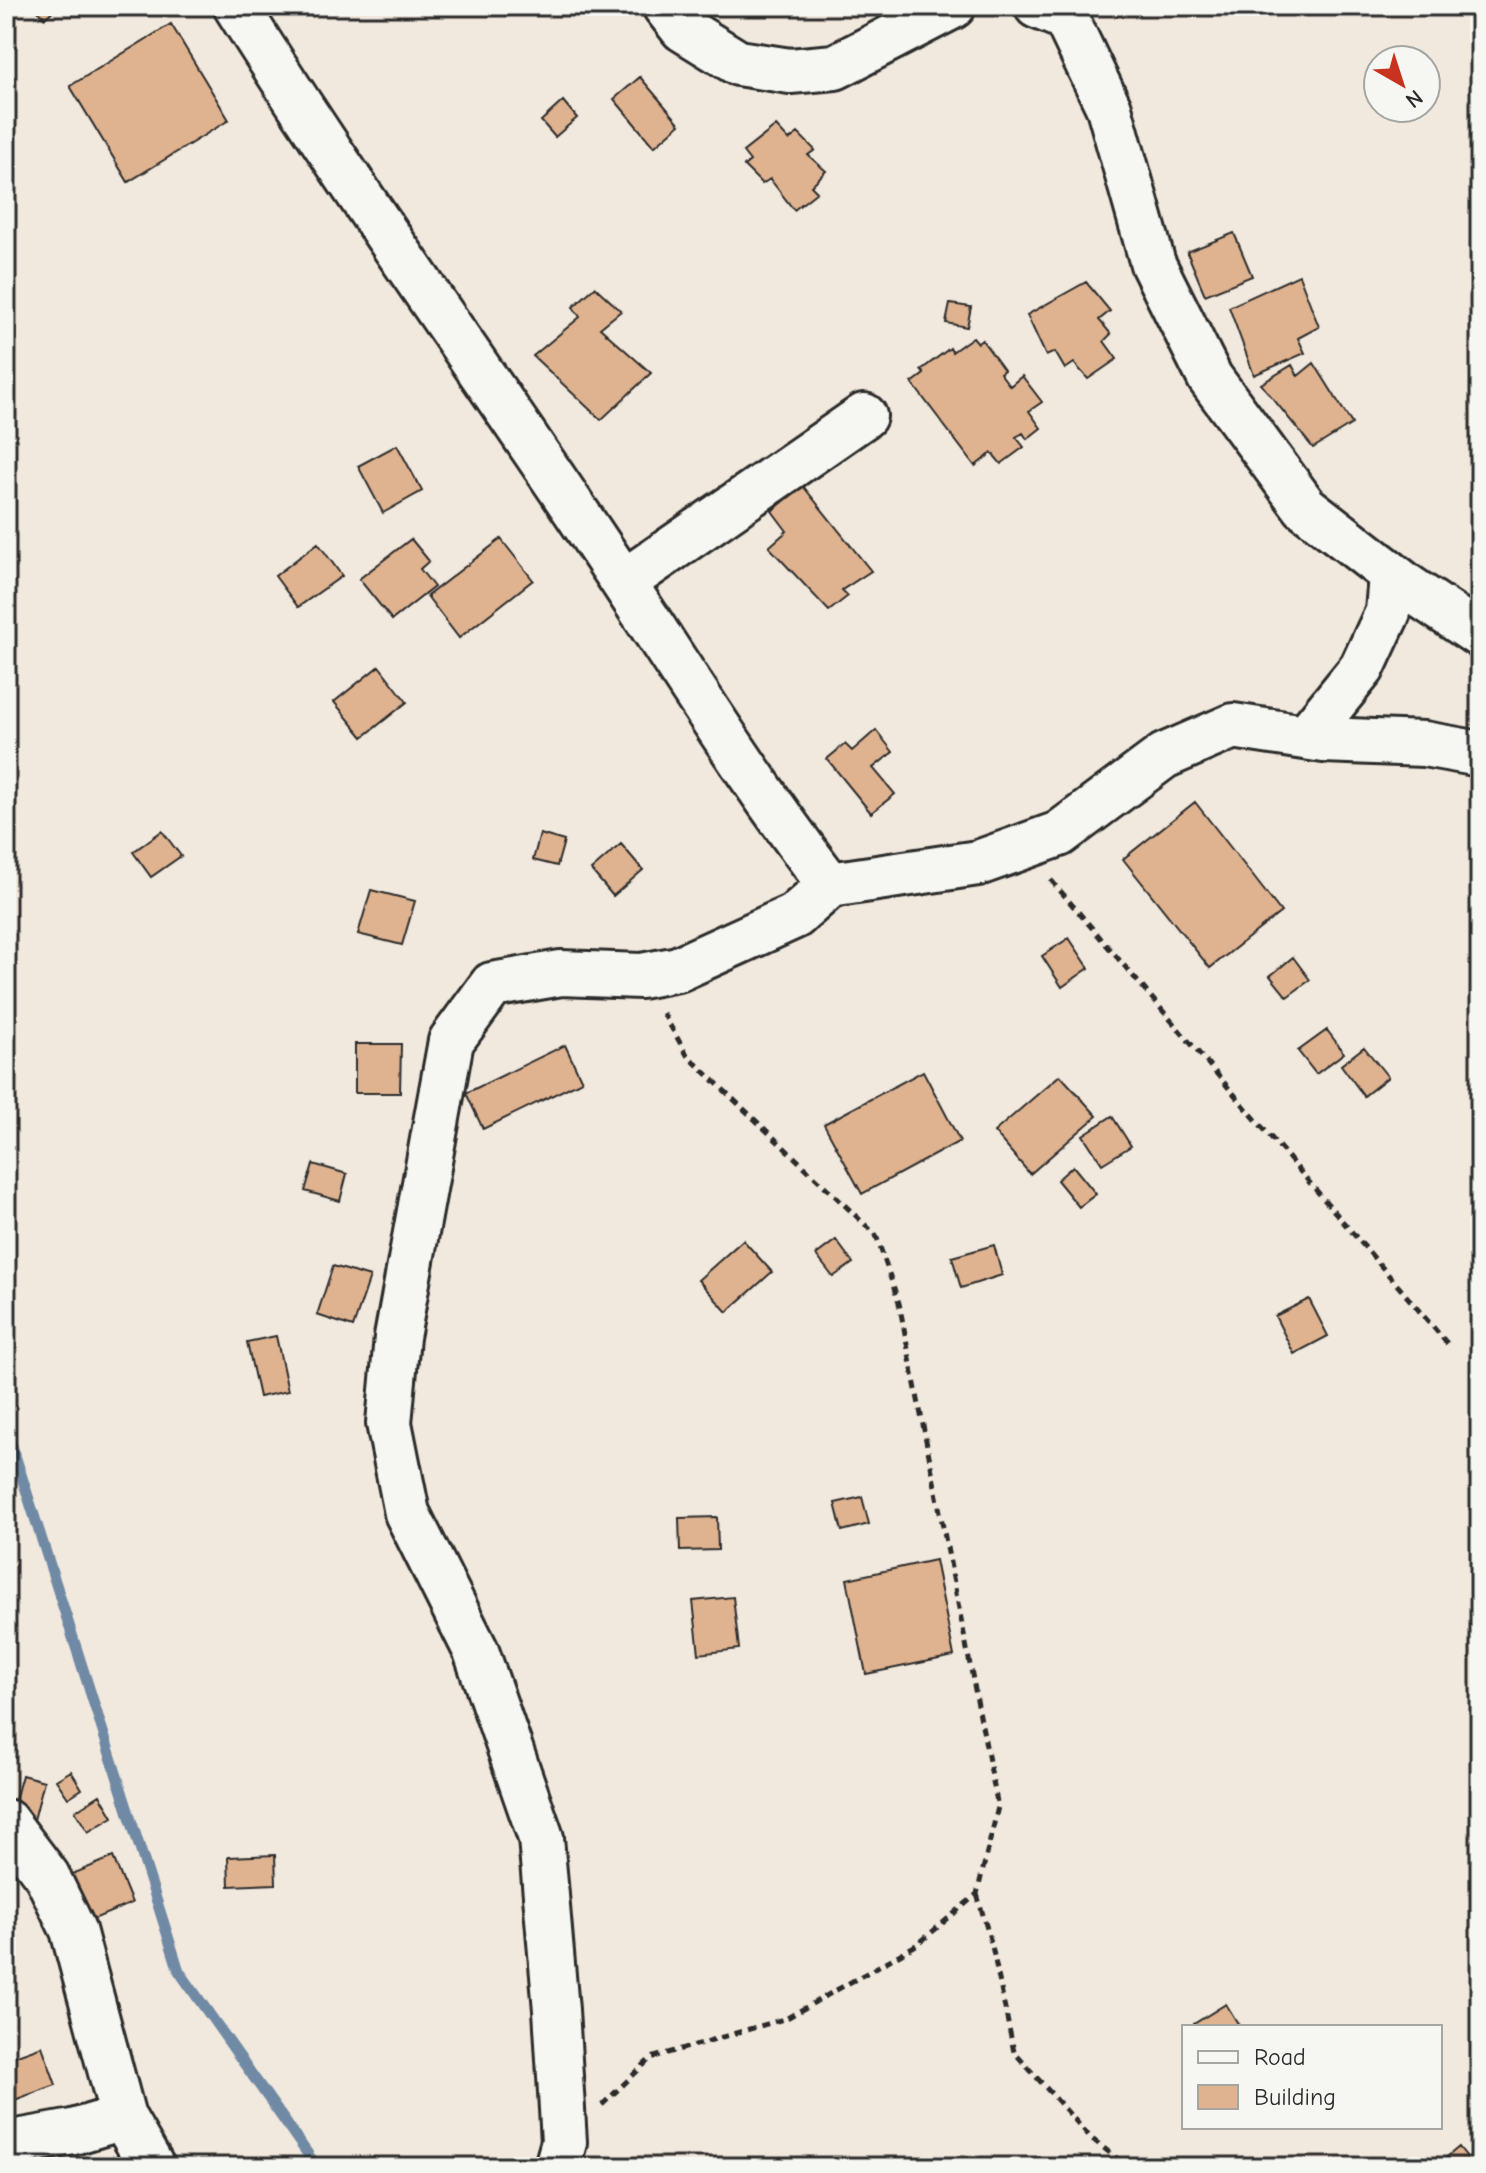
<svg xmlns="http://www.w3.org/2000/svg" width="1486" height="2173" font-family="'Comic Neue',sans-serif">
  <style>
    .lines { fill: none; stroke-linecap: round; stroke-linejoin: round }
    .stream { stroke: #6f8aa5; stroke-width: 11 }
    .building { fill: #e0b390; stroke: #2b2b2b; stroke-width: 2 }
    .minor-casing { stroke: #2b2b2b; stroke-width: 50 }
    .path { stroke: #2b2b2b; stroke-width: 5; stroke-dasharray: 8 6; stroke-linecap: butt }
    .minor { stroke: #f6f6f2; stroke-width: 44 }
  </style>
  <rect width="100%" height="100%" fill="#f2e9de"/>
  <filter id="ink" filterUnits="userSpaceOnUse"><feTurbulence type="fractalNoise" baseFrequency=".0125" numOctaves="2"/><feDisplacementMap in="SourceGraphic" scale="16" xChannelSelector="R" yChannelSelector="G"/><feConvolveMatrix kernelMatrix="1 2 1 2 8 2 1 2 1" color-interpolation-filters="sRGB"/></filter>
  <g filter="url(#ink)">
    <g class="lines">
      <path class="stream" d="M6,1427L179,1971L317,2167"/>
    </g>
    <path class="building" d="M33,6H58L45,18Z
      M171,24L229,120L128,182L70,86Z
      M640,77L680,124L654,147L614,99Z
      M563,101L577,118L555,137L541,121Z
      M776,126L789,140L798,133L815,150L808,155L826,171L811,186L817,192L794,210L770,179L762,184L744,166L750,161L743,152Z
      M1234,233L1252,276L1205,295L1187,252Z
      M1299,275L1319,327L1298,338L1305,353L1254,375L1229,307Z
      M1086,282L1110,311L1099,320L1111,334L1104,341L1117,359L1088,379L1074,363L1065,369L1055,352L1046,356L1027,315Z
      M595,287L621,311L600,328L651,373L601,420L533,356L580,317L573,307Z
      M950,304L971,307L967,327L946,323Z
      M973,337L978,343L982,340L1004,370L1000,373L1010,386L1022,376L1042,402L1029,411L1041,428L1027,439L1023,433L1016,437L1024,447L1001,464L992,453L975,466L912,383L924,374L921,370L950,348L952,352Z
      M1314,363L1352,424L1313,448L1261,384L1292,365L1298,376Z
      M397,445L422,491L383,513L358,466Z
      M803,486L871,571L842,590L848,596L829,611L769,547L787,531L772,511Z
      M411,539L429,561L420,569L434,587L392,620L359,579Z
      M501,539L533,580L459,638L427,596Z
      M318,543L342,576L298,607L275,576Z
      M379,666L407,702L363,737L334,702Z
      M876,730L893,752L873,768L895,794L871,813L827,759L845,744L852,751Z
      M1195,802L1281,912L1210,968L1123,859Z
      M162,831L181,856L151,877L133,852Z
      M540,834L564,841L557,866L533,860Z
      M621,844L643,870L613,896L591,870Z
      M371,890L415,901L402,945L358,934Z
      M1069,938L1089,968L1062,987L1042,956Z
      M1293,957L1310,980L1287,997L1270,976Z
      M1327,1030L1344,1053L1316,1074L1298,1051Z
      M355,1044H401L400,1093H355Z
      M565,1045L582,1081L483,1129L466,1093Z
      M1364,1047L1388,1077L1364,1096L1341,1065Z
      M923,1071L960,1141L862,1194L824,1124Z
      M1060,1075L1097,1116L1030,1174L994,1132Z
      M1112,1116L1131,1146L1102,1164L1083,1135Z
      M313,1164L347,1174L340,1201L305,1191Z
      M1073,1166L1096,1194L1079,1207L1057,1180Z
      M743,1240L772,1272L727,1312L698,1280Z
      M836,1240L853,1263L833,1277L816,1255Z
      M994,1245L1002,1275L961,1288L952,1257Z
      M333,1266L370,1277L353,1327L317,1315Z
      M1309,1299L1328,1336L1294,1354L1275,1316Z
      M276,1336L288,1391L259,1397L247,1342Z
      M862,1497L869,1524L842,1531L835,1503Z
      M717,1517L718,1550L680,1551L679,1518Z
      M935,1560L954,1656L866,1674L847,1579Z
      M733,1597L739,1649L699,1654L693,1601Z
      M71,1771L82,1789L68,1798L56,1780Z
      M22,1775L44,1781L34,1820L11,1814Z
      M100,1795L113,1817L88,1832L75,1811Z
      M275,1855L276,1884L229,1886L228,1857Z
      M113,1857L132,1903L82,1924L63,1878Z
      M1226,2004L1240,2027H1189Z
      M42,2046L56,2085L6,2103V2059Z
      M1459,2147L1475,2167H1437L1436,2166Z"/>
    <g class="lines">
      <defs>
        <path id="minor" d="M236,6C346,181 466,348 581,519C664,641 740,768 830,885L795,916L678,969L641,976L561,973L492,985L451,1041L397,1337L389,1423L407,1513L476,1651L541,1838L556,2010L564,2142L557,2167
          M665,6L683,29L738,63L790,71L835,67L953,6
          M1037,6L1066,18L1109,108L1153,264L1210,378L1305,507L1408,587L1480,635
          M624,582L864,416
          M1306,737L1362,668L1388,612L1391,575
          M830,885L978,863L1059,834L1164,756L1233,726L1324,740L1424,744L1480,754
          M6,1822L47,1876L73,1930L123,2117L73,2132L6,2144
          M123,2117L152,2167"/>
      </defs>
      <use href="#minor" class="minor-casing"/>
      <path class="path" d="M1051,880L1451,1348
        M977,1894L992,1946L1014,2052L1091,2138L1128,2167
        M602,2105L651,2058L787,2018L918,1944L977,1894L998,1807L899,1303L876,1235L687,1055L663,1013"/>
      <use href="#minor" class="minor"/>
    </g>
  </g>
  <rect width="1486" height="2173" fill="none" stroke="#f6f6f2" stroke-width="32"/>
  <rect x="16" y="16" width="1454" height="2141" fill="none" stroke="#2b2b2b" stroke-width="3" filter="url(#ink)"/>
  <rect x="1182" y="2025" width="260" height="104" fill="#f6f6f2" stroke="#a5a5a2" stroke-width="2"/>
  <rect x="1198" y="2051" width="40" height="12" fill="#f6f6f2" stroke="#a5a5a2" stroke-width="2"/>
  <text x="1254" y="2065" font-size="24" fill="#2b2b2b">Road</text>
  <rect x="1198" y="2085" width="40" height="24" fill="#e0b390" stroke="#a5a5a2" stroke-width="2"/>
  <text x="1254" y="2105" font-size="24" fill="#2b2b2b">Building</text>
  <g transform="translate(1402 84) rotate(141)"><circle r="38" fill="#f6f6f2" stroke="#a5a5a2" stroke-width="2"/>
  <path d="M0-6L14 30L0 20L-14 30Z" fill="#c8321e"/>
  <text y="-12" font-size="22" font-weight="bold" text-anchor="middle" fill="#2b2b2b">N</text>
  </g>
</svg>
